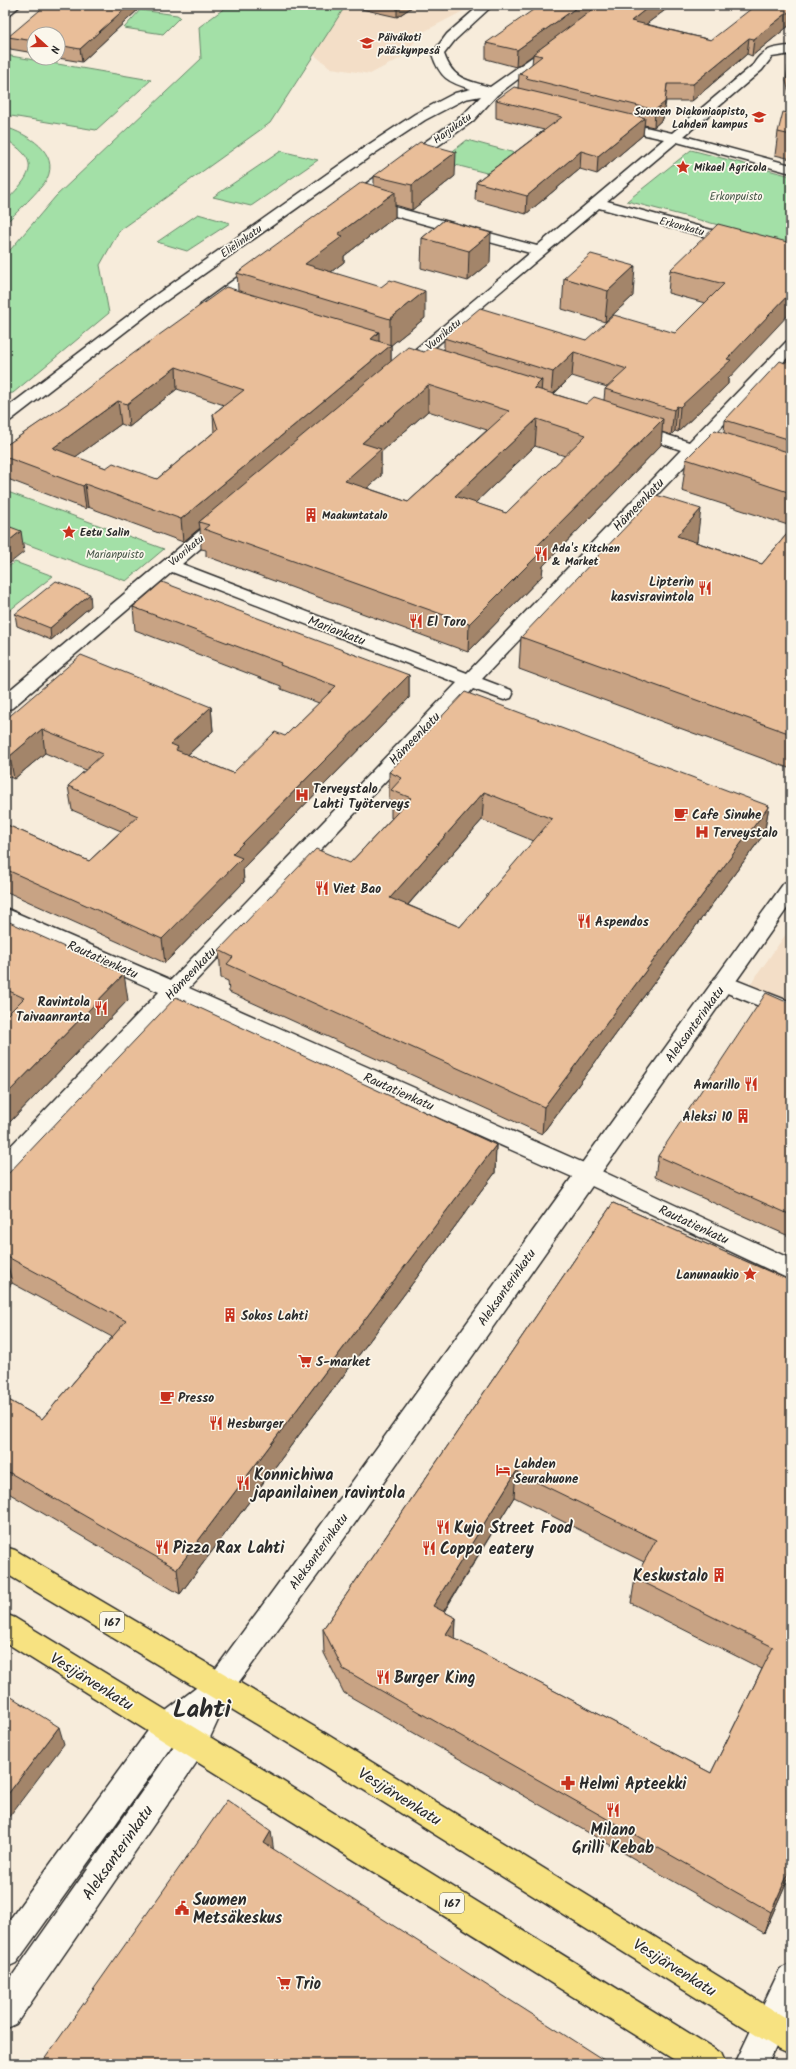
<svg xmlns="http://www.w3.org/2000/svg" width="796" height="2069" font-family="Kalam,sans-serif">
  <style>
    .built { fill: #f3dec7 }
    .green { fill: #a3e0a7; stroke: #678669 }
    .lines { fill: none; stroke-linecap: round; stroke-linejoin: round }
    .street-casing { stroke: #2b2b2b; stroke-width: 3 }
    .secondary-casing { stroke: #2b2b2b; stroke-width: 3 }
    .primary-casing { stroke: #2b2b2b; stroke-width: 3 }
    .street { fill: #fbf7ec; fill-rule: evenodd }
    .secondary { fill: #fbf7ec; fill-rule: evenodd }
    .primary { fill: #f7e281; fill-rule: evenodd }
    .wall { fill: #c8a384; stroke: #2b2b2b; fill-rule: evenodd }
    .shaded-wall { fill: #a3856b; stroke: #2b2b2b }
    .building { fill: #e9be99; stroke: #2b2b2b; fill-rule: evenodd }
    .labels { text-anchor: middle; stroke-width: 3.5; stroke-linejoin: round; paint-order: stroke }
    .far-poi-label { font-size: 11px; font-weight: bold; fill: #2b2b2b; stroke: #fbf7ec; text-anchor: start }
    .far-street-label { font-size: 11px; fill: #2b2b2b; stroke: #fbf7ec }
    .far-park-label { font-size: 11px; fill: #49584a; stroke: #fbf7ec }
    .shield { fill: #fbf7ec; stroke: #696865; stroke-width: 1 }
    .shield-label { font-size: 12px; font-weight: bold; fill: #2b2b2b }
    .street-label { font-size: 13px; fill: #2b2b2b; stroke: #fbf7ec }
    .poi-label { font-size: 13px; font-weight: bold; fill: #2b2b2b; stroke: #fbf7ec; text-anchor: start }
    .near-poi-label { font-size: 16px; font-weight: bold; fill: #2b2b2b; stroke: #fbf7ec; text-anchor: start }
    .near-street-label { font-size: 16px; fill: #2b2b2b; stroke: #fbf7ec }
    .near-town-label { font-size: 25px; font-weight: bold; fill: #2b2b2b; stroke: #fbf7ec }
  </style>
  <rect width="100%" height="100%" fill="#f7ecdb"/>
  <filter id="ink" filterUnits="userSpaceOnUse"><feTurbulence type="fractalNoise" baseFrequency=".025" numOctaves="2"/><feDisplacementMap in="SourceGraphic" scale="8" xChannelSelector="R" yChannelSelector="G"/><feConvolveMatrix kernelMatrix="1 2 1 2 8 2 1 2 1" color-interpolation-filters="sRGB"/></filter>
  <g filter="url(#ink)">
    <path class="built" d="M346,5H471L467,9L423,32L401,58L370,74L331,68L313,54Z
      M791,927V1011L745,992Z"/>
    <path class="green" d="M229,5H346L270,123L119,231L100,265L109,313L13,393L5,394V256L56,196L201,59L199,27Z
      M140,10L177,15L180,17L163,34L124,28Z
      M5,55L151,80L96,130L5,115Z
      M5,127C27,134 60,152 47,179C42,188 14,215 5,224V202C31,175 43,162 5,139Z
      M467,140L515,153L502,177L440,161Z
      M691,150L791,176V244L627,201Z
      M281,151L318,160L251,206L213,197Z
      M198,214L230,223L187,251L157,242Z
      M5,491L164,549L126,581L5,536Z
      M15,562L53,576L5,614V569Z"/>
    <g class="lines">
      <defs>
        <path id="street" d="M7,5H21L9,15L5,16V7Z
          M480,5H493L455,40L444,54C453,80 467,80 490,87L552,43L556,42L562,46L497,95L473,121L353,206H343L341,203L343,200L463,115L481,96L465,99L425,120L375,153L160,305L11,420L5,422V409L150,299L365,147L415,114L455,93L471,89C448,82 440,78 432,54L447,34Z
          M791,46V54L772,57L762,70L684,136L791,165V173L677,142L607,201L791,252V260L599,208L403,374H393L390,371L393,368L530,253L362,207L360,204L362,201H372L537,246L664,139L609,127L607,124L609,121L614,120L672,133L753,65C762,49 774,47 791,46Z
          M262,262L267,263L269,266L267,269L212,309H202L200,306L202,303L257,263Z
          M791,340V354L703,446L710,449L712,452L710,455L704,457L695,455L482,679L511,690L513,694L511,698L504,700L473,689L189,988L595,1168L791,1259V1280L579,1180L177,1001L13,1173L5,1176V1152L159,992L5,923V908L171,980L457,683L172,572L12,708L5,710V694L217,516L223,515L229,516L231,520L229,524L182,564L467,673L681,450L628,432L626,429L628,426H640L689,442L786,342Z
          M723,975L791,1002V1019L715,988L712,983L715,978Z"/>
        <path id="secondary" d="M791,881V903L336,1550L230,1694L203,1753L16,2024L5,2029V1986L183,1733L178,1737L16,1963L5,1968V1926L158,1717L209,1678L316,1532L784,883Z
          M791,1964V2015L768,2064H735L780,1969Z"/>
        <path id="primary" d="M5,1547L15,1550L323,1732L791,2021V2055L780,2050L303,1752L5,1573Z
          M5,1614L15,1618L287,1784L721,2053L726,2064H681L5,1642Z"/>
      </defs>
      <use href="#street" class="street-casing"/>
      <use href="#secondary" class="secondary-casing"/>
      <use href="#primary" class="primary-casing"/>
      <use href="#street" class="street"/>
      <use href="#secondary" class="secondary"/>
      <use href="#primary" class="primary"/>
    </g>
    <path class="wall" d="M143,5L82,62L58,58V34H34V53L10,49L8,37Z
      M357,5H415L397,17L357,8Z
      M427,5H450L444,9Z
      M672,5L646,24L711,40L791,5V24L752,56L747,54L692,101H666L663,119L654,127L644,125L643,135L597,174L580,169L526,214L475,200L476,182L544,130L496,118V100L518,88L519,74L532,64L533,55L516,67L486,59V43Z
      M788,66H791V101L786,81Z
      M791,114V159L775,155L778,132Z
      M374,176H455L412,210L395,205V217L344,256V262L331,272L425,318L391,345V361L424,352L444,350V338L586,340L675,333L705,303L668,293L670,270L791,243L728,379V384L678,432L675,431L671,435L662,432L661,445L543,566L542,576L468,652L206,556V550L201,549L200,528L183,542L88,507L86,509L5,478V446L238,290L237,273L374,186ZM572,376L607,387L605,389L604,400L586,404L554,394ZM177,389L224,405L213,414L214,432L157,479L106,468L75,457L121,424L129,427ZM428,411L487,430L408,502L367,488L381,476V452ZM535,446L565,456L506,513L475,503Z
      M444,220L490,263L468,281L421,268L422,238Z
      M564,278L633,296L605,322L562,309Z
      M791,356V526L682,491L686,459L724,433L725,420Z
      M791,529V769L519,669L521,637L697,541L696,542L762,564Z
      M91,606L51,640L17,626L15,614Z
      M133,607L409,675V698L243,868L244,882L165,963L5,891V824L89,861L121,831L72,810L68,786L86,770L45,753L14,779L5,775V720L211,707L213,731L188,755L233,773L285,736L319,703L281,689V686L135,630Z
      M389,772L769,806L764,834L542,1134L229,992L228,981L221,978L219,950L350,863L392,818H391V801L389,800ZM482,820L534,841L460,927L408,905Z
      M5,920L128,1000L5,1127V1017L8,1014L5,1013Z
      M791,1004V1237L655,1177L658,1156Z
      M496,1145L495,1173L180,1594L5,1491V1398L42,1419L112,1337L12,1283L5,1291V1177Z
      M613,1203L791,1281V1872L764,1933L344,1693L324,1653L323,1629ZM514,1497L644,1562L635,1578L631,1603L762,1669L711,1773L455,1639L456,1618L444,1612Z"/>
    <path class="shaded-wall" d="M129,5H143L82,62L80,49Z
      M397,5H415L397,17Z
      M444,5H450L444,9Z
      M580,5H601L533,54V55L516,67L517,50Z
      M651,5H672L629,37L631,21Z
      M791,10V24L752,56L754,39Z
      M749,38L747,54L692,101L693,84Z
      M667,84L663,119L654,127L655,110Z
      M645,118L643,135L597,174L598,156Z
      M581,151L580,169L526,214L527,196Z
      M456,152L455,176L412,210V185Z
      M395,192V217L344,256V262L306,291L305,264L338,234Z
      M491,233L490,263L468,281L469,251Z
      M635,266L633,296L605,322L608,291Z
      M425,291V318L390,346V319Z
      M791,292V312L728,379V384L678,432L680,407Z
      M379,332V355L371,339Z
      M391,345V367L199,522L200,528L183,542L181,519Z
      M574,352L572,376L551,396L553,372Z
      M176,367L177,389L129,427L127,404Z
      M542,380L540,407L534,388Z
      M428,385V411L381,452V476L346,507L345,481L362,443Z
      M118,401L121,424L56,471L53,448Z
      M677,406L675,431L671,435L674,410Z
      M537,419L535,446L454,523L455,496Z
      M663,419L661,445L543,566L542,576L468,652L469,624L537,546Z
      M85,484L88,507L86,509L83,486Z
      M701,509L697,541L673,568L677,536Z
      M21,531L24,552L5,567V544Z
      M90,594L91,606L51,640L50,628Z
      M409,675V698L243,868L244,882L165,963L162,939L232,854Z
      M211,707L213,731L180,762L171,744Z
      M42,729L45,753L14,779L10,756Z
      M484,792L482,820L390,925V898Z
      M769,806L764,834L542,1134L544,1107Z
      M124,974L128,1000L5,1127V1096Z
      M496,1145L495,1173L180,1594L177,1569Z
      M6,1256L12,1283L5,1291V1258Z
      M516,1472L514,1497L432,1630L433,1606Z
      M456,1618L455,1643L446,1634Z
      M59,1727L64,1744L5,1822V1798Z
      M271,1831L274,1853L264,1843Z
      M791,1867V1872L764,1933L771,1912Z"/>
    <path class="building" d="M46,5H129L80,49L58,45V34H34V41L8,37Z
      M540,5H580L517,50L486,43Z
      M599,5H651L631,21L711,40L756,5H791V10L754,39L749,38L693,84H667L665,102L655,110L526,78L528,76L519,74L542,56L533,54Z
      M788,66H791V79Z
      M514,87L645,118L598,156L581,151L527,196L476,182L562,117L496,100Z
      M783,112L791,114V135L778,132Z
      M420,142L456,152L412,185L374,176Z
      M362,182L395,192L338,234L343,236L305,264L381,287L390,280L425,291L390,319L237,273Z
      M444,220L491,233L469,251L422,238Z
      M718,224L791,243V292L727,359L731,360L680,407L677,406L674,410L605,389L627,369L574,352L553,372L444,338L480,308L586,340L614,315L675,333L724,284L670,270Z
      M591,254L635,266L608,291L564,278Z
      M226,287L379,332L371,339L391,345L181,519L85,484L83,486L5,457V446L68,403L134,353ZM176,367L244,390L213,414L218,429L157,479L113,463L106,468L53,448L118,401L127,404Z
      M432,346L542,380L534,388L586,404L594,397L663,419L537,546L544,549L469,624L204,529L209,525L199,522L408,347L424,352ZM428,385L509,411L408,502L345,481L381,449L362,443ZM537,419L586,435L506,513L455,496Z
      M791,356V440L725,420L780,361L785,363Z
      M715,430L791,453V493L686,459Z
      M656,495L701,509L677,536L762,564L791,529V734L521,637Z
      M5,525L21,531L5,544Z
      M56,581L90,594L50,628L15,614Z
      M162,582L409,675L232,854L242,858L162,939L5,869V824L89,861L138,816L68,786L103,754L42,729L10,756L5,753V720L81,655L211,707L171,744L178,747L176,750L233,773L275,732L285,736L336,686L280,665L281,663L133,607Z
      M465,692L769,806L544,1107L227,964L233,957L219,950L316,849L350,863L411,798L391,790L402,778L389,772ZM484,792L552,819L460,927L390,898Z
      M5,920L124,974L5,1096V1017L24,998L5,989Z
      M766,993L791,1004V1215L658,1156Z
      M176,997L496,1145L177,1569L5,1470V1398L42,1419L126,1321L6,1256L5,1258V1177Z
      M613,1203L791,1281V1867L771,1912L343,1669L323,1629ZM516,1472L656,1540L635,1578L773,1647L711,1773L446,1634L456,1618L433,1606Z
      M5,1693L59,1727L5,1798Z
      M227,1800L271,1831L264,1843L610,2064H41Z"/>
  </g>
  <defs>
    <symbol id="school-bare" viewBox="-9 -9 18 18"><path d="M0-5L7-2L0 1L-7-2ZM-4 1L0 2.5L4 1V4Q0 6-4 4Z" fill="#c8321e" stroke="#fbf7ec" stroke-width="2.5" paint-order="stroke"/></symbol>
    <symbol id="sight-bare" viewBox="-9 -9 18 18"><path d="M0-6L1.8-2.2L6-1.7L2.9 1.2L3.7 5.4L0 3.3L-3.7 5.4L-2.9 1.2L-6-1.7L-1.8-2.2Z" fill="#c8321e" stroke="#fbf7ec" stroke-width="2.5" paint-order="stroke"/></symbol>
    <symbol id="building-bare" viewBox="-9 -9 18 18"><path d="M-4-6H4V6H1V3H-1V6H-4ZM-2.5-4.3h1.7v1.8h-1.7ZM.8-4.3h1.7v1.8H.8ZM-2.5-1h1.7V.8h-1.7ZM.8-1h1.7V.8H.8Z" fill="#c8321e" stroke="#fbf7ec" stroke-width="2.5" paint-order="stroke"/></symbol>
    <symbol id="restaurant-bare" viewBox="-9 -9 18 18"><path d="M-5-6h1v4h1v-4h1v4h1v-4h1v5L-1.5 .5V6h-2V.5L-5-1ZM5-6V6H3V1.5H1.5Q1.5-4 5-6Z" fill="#c8321e" stroke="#fbf7ec" stroke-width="2.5" paint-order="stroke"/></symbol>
    <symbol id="hospital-bare" viewBox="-9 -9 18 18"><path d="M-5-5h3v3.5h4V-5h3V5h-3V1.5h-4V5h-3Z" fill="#c8321e" stroke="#fbf7ec" stroke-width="2.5" paint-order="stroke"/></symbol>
    <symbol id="cafe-bare" viewBox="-9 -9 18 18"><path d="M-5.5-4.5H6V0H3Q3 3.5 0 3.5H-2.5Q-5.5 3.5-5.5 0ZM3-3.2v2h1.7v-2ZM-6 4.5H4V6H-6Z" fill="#c8321e" stroke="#fbf7ec" stroke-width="2.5" paint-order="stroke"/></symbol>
    <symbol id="supermarket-bare" viewBox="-9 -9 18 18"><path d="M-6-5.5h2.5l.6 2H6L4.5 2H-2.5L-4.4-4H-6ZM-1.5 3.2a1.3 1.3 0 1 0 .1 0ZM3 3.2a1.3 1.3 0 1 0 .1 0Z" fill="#c8321e" stroke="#fbf7ec" stroke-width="2.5" paint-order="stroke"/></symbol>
    <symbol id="hotel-bare" viewBox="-9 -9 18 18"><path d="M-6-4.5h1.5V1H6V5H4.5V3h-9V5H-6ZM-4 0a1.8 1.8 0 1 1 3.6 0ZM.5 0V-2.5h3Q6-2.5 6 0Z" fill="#c8321e" stroke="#fbf7ec" stroke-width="2.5" paint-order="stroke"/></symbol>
    <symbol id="pharmacy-bare" viewBox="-9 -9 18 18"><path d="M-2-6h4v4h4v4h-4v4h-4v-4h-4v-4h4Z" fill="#c8321e" stroke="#fbf7ec" stroke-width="2.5" paint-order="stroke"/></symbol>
    <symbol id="civic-bare" viewBox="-9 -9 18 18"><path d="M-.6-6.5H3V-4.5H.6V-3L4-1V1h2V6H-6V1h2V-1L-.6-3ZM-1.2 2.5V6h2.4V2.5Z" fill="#c8321e" stroke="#fbf7ec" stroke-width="2.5" paint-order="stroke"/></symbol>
  </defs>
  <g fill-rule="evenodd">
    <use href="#school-bare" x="357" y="33" width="20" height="20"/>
    <use href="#school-bare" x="749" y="107" width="20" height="20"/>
    <use href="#sight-bare" x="673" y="157" width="20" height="20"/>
    <use href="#building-bare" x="301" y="505" width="20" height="20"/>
    <use href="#sight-bare" x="59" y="522" width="20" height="20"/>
    <use href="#restaurant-bare" x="531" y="544" width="20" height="20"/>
    <use href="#restaurant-bare" x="695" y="578" width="20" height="20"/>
    <use href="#restaurant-bare" x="406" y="611" width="20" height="20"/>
    <use href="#hospital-bare" x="292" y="785" width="20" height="20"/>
    <use href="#cafe-bare" x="671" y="804" width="20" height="20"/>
    <use href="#hospital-bare" x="692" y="822" width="20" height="20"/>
    <use href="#restaurant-bare" x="312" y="878" width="20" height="20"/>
    <use href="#restaurant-bare" x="574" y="911" width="20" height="20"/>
    <use href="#restaurant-bare" x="91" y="998" width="20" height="20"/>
    <use href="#restaurant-bare" x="741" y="1074" width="20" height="20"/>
    <use href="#building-bare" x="733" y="1106" width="20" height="20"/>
    <use href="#sight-bare" x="740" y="1264" width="20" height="20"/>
    <use href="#building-bare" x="220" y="1305" width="20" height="20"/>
    <use href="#supermarket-bare" x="295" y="1351" width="20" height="20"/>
    <use href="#cafe-bare" x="157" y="1387" width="20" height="20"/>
    <use href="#restaurant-bare" x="206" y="1413" width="20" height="20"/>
    <use href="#hotel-bare" x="493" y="1460" width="20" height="20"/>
    <use href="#restaurant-bare" x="233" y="1473" width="20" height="20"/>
    <use href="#restaurant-bare" x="433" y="1517" width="20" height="20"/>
    <use href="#restaurant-bare" x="152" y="1537" width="20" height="20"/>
    <use href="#restaurant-bare" x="419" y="1538" width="20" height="20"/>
    <use href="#building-bare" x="709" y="1565" width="20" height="20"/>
    <use href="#restaurant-bare" x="373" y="1667" width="20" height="20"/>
    <use href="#pharmacy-bare" x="558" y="1773" width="20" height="20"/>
    <use href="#restaurant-bare" x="603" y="1800" width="20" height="20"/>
    <use href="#civic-bare" x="172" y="1898" width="20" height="20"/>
    <use href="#supermarket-bare" x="274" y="1973" width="20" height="20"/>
  </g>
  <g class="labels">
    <g class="far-poi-label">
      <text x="378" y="41">Päiväkoti<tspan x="378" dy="13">pääskynpesä</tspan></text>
      <text x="748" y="115" text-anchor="end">Suomen Diakoniaopisto,<tspan x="748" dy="13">Lahden kampus</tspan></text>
      <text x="694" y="171">Mikael Agricola</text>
      <text x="322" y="519">Maakuntatalo</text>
      <text x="80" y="536">Eetu Salin</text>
      <text x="552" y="552">Ada's Kitchen<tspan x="552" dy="13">&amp; Market</tspan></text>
    </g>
    <g class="far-street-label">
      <text transform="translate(452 128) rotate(-36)" y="4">Harjukatu</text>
      <text transform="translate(682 226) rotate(15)" y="4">Erkonkatu</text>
      <text transform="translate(241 241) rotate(-35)" y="4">Elielinkatu</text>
      <text transform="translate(443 334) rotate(-40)" y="4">Vuorikatu</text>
      <text transform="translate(186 550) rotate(-40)" y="4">Vuorikatu</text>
    </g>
    <g class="far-park-label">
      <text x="736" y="200">Erkonpuisto</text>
      <text x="115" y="558">Marianpuisto</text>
    </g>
    <g class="shield">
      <rect x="100" y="1612" width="24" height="20" rx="3"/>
      <rect x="440" y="1893" width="24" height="20" rx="3"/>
    </g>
    <g class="shield-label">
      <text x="112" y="1626">167</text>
      <text x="452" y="1907">167</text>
    </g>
    <g class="street-label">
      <text transform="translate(638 504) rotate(-46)" y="5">Hämeenkatu</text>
      <text transform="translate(337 630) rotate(21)" y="5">Mariankatu</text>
      <text transform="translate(414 738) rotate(-46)" y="5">Hämeenkatu</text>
      <text transform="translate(103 959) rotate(24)" y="5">Rautatienkatu</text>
      <text transform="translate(190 973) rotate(-46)" y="5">Hämeenkatu</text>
      <text transform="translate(694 1024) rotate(-54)" y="5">Aleksanterinkatu</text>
      <text transform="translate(399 1091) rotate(24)" y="5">Rautatienkatu</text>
      <text transform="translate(694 1224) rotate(25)" y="5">Rautatienkatu</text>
      <text transform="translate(506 1287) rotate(-55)" y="5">Aleksanterinkatu</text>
      <text transform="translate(318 1551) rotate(-54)" y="5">Aleksanterinkatu</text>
    </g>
    <g class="poi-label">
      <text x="694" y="586" text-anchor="end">Lipterin<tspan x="694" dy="15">kasvisravintola</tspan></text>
      <text x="427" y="626">El Toro</text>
      <text x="313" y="793">Terveystalo<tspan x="313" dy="15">Lahti Työterveys</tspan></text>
      <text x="692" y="819">Cafe Sinuhe</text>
      <text x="713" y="837">Terveystalo</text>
      <text x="333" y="893">Viet Bao</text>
      <text x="595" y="926">Aspendos</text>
      <text x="90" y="1006" text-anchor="end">Ravintola<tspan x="90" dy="15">Taivaanranta</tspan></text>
      <text x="740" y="1089" text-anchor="end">Amarillo</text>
      <text x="732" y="1121" text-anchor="end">Aleksi 10</text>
      <text x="739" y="1279" text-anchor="end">Lanunaukio</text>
      <text x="241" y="1320">Sokos Lahti</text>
      <text x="316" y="1366">S-market</text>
      <text x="178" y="1402">Presso</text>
      <text x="227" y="1428">Hesburger</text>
      <text x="514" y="1468">Lahden<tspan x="514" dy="15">Seurahuone</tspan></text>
    </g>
    <g class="near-poi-label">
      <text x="254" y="1480">Konnichiwa<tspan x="254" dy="18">japanilainen ravintola</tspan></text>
      <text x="454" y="1533">Kuja Street Food</text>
      <text x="173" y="1553">Pizza Rax Lahti</text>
      <text x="440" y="1554">Coppa eatery</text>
      <text x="708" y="1581" text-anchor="end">Keskustalo</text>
      <text x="394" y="1683">Burger King</text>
      <text x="579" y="1789">Helmi Apteekki</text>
      <text x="613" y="1835" text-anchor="middle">Milano<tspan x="613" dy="18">Grilli Kebab</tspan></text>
      <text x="193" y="1905">Suomen<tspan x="193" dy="18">Metsäkeskus</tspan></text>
      <text x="295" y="1989">Trio</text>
    </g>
    <g class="near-street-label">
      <text transform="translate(92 1681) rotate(32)" y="6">Vesijärvenkatu</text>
      <text transform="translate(400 1796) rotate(32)" y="6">Vesijärvenkatu</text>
      <text transform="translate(117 1852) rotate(-55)" y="6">Aleksanterinkatu</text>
      <text transform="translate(675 1967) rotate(32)" y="6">Vesijärvenkatu</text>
    </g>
    <g class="near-town-label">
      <text x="202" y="1717">Lahti</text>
    </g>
  </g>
  <rect width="796" height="2069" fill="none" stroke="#fbf7ec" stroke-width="20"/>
  <rect x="10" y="10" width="776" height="2049" fill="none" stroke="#2b2b2b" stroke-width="1.5" filter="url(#ink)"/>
  <g transform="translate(46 46) rotate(111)"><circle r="19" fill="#fbf7ec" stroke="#a8a59f"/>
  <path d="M0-3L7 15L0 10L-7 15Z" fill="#c8321e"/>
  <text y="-6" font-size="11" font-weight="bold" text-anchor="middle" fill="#2b2b2b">N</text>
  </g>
</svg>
